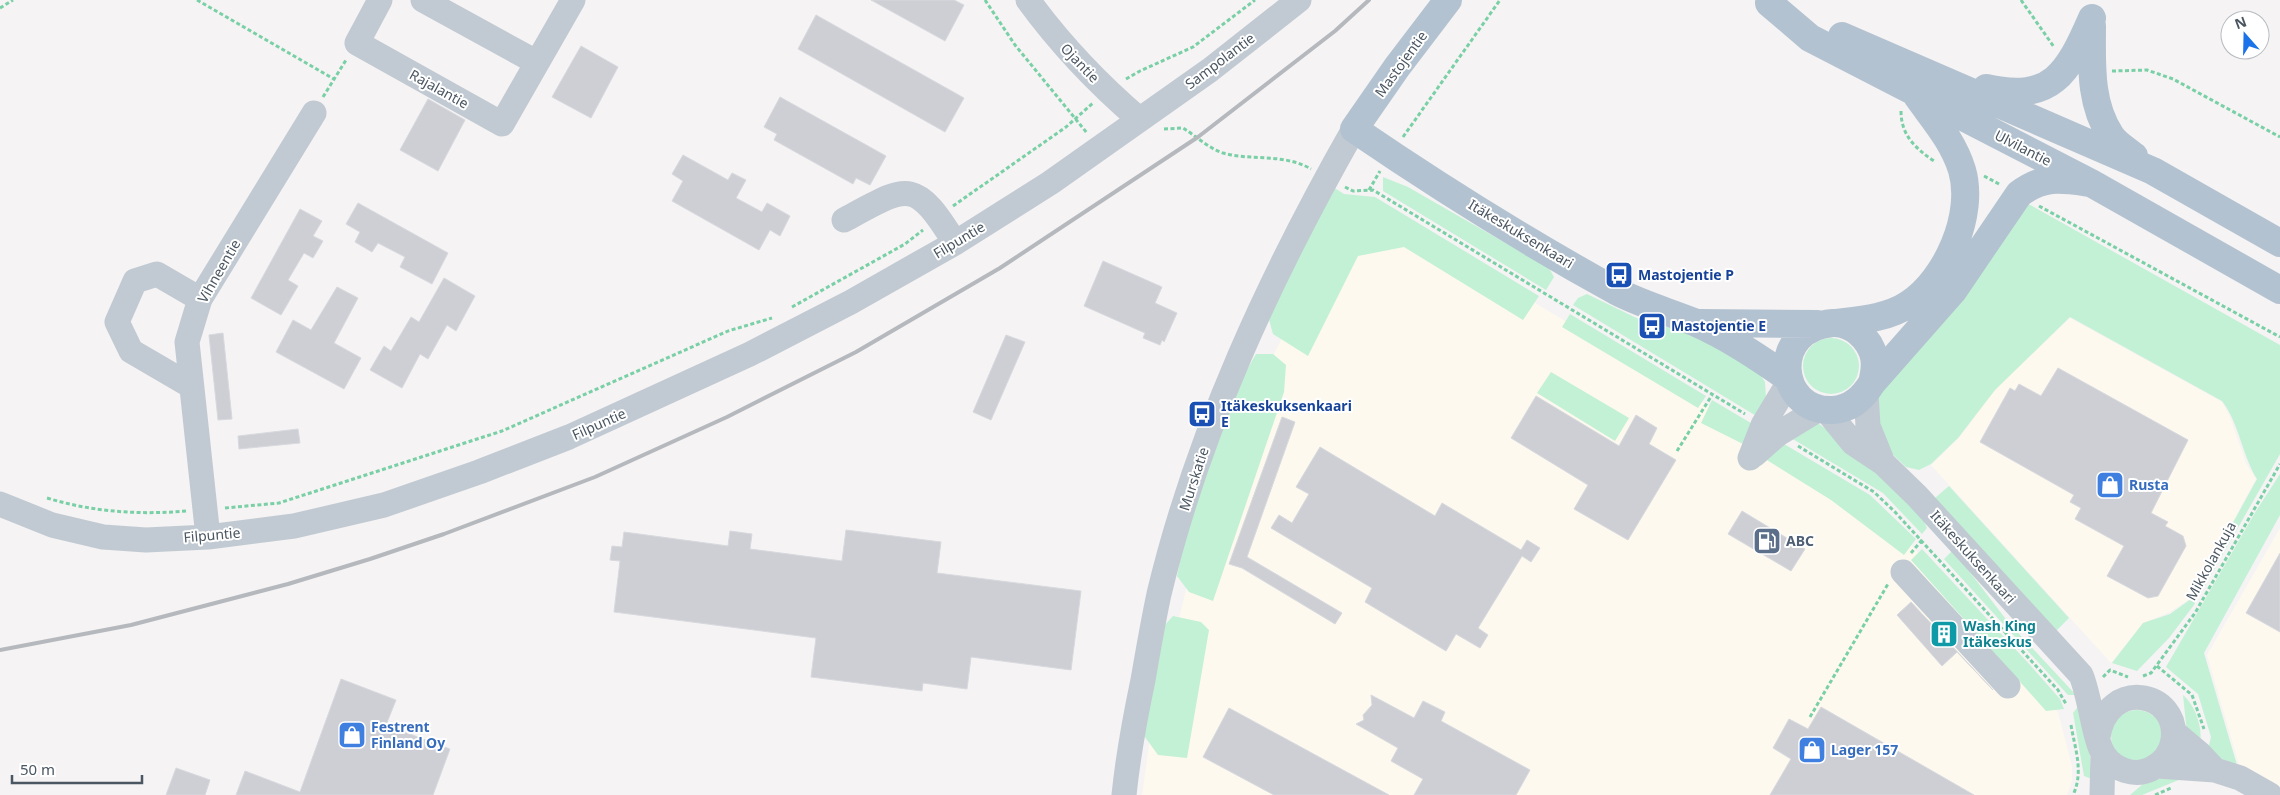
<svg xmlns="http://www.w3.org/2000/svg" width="2280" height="795" font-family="'Noto Sans',sans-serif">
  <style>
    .commercial { fill: #fdf9ef }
    .green { fill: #c3f1d5 }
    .building { fill: #cdcfd5; stroke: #d7d9de }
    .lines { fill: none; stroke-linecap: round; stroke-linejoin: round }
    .path { stroke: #7ad0a6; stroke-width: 3; stroke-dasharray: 4 2.5; stroke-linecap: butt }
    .minor { stroke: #c1cad2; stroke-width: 25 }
    .major { stroke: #b3c2d1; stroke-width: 28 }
    .rail { stroke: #b5b8bd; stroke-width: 4 }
    .labels { text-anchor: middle; stroke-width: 4; stroke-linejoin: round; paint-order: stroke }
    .street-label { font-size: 14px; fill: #4a5661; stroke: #fff }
    .transit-label { font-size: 14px; font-weight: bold; fill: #164399; stroke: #fff; text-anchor: start }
    .shop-label { font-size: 14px; font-weight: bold; fill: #366cbe; stroke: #fff; text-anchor: start }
    .service-label { font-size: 14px; font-weight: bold; fill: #4e5e75; stroke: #fff; text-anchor: start }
    .culture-label { font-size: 14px; font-weight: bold; fill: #0d838f; stroke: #fff; text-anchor: start }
  </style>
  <rect width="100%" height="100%" fill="#f5f3f3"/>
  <path class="commercial" d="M1392,218L1818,471L1882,512L2058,712L2072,766V781L2067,795H1142L1151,732L1216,468L1335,234Z
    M2070,318L2222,402L2230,417L2246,463L2256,479L2191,598L2170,612L2143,623L2111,663L1931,465L1959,438L1995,390Z
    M2280,528V789L2239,765L2207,655Z"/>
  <path class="green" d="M1383,177L1408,187L1549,268L1554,277L1546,290L1383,191Z
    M1333,187L1344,194L1375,197L1539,296L1523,320L1404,247L1358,256L1308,356L1273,334L1268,316Z
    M2025,202L2280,345V454L2194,605L2169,638L2137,671L2112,663L2143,623L2170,614L2191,599L2257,479C2242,455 2239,423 2222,401L2070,317L1995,390L1958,438L1931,464L1919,470L1906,467L1888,450L1875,426L1881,385Z
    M1587,294L1653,326L1677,328L1755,366L1765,382L1766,398L1758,417L1573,305L1578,298Z
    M1570,314L1706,396L1698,408L1562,327Z
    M1803 366a28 28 0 1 1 56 0a28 28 0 1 1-56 0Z
    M1256,354H1273L1286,365L1284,392L1213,601L1189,592L1177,576L1185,536L1237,387Z
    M1551,372L1629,418L1615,441L1537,393Z
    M1712,400L1756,426L1745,445L1701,423Z
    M1805,423L1819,424L1837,437L1872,468L1923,519L1927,528L1922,534L1883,493L1786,435Z
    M1779,441L1870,495L1916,539L1904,555L1831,500L1762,457Z
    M2280,474V515L2204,653L2237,765L2207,753L2211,737L2198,694L2166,667L2256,511Z
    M1949,486L2069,618L2054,633L1935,498Z
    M1922,549L2031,666L2060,699L2064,709L2046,711L1911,560Z
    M1953,550L2008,622L2076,695H2068L1944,559Z
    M1173,616L1201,622L1209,630L1187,758L1158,755L1142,733L1162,628Z
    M2183,695C2195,705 2203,727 2200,743L2187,733Z
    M2081,703L2087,722L2092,779L2084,776L2073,713Z
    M2111 736a26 26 0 1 1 52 0a26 26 0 1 1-52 0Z
    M2164,777L2181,779L2142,795H2130L2143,784Z"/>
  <path class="building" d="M871,0H954L964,5L945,41Z
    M816,15L964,98L945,132L798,49Z
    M581,46L618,67L591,118L552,97Z
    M780,97L886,156L870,185L856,178L853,184L774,140L777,134L764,127Z
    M428,99L465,120L438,171L400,150Z
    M683,155L728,180L732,173L746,180L736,198L762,212L767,203L790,216L780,236L770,230L759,250L672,201L683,181L672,174Z
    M358,203L448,253L432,284L400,267L405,257L378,243L372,252L355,242L360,232L346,224Z
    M300,209L322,221L313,236L323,241L313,258L304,253L288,280L298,286L281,315L251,298Z
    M1103,261L1162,287L1155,303L1177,313L1164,342L1162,340L1160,345L1143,338L1145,333L1084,306Z
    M444,278L475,296L456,331L447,325L428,359L420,354L402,388L370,370L384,346L391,351L411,317L419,322Z
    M337,287L358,298L334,343L361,358L344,389L276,352L293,320L311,330Z
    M223,333L232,419L218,420L209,335Z
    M1006,335L1025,342L991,420L973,412Z
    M2058,368L2188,440L2151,513L2168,522L2165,526L2183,536L2186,546L2158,596L2148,598L2107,576L2124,546L2075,519L2081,508L2070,502L2074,495L1980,442L2010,388L2015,391L2019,384L2041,396Z
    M1536,396L1619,446L1636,415L1657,428L1649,444L1676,460L1628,540L1574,509L1588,485L1511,438Z
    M1282,417L1295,422L1247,557L1342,613L1335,624L1242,568L1229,564Z
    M298,429L300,443L239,449L238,436Z
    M1320,447L1435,516L1442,503L1521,550L1527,540L1540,548L1531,562L1522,556L1478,628L1488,635L1480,648L1456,634L1446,651L1365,602L1372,588L1271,528L1279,515L1292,523L1309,494L1296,487Z
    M1742,511L1805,549L1791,571L1728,534Z
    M846,530L941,542L937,573L1081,591L1071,670L971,657L967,689L923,683L922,691L811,677L816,638L614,612L620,561L610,560L612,546L622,547L624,532L728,546L730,531L752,534L750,549L842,561Z
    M2280,553V632L2246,613Z
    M1911,602L1993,690L1957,652L1942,666L1897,615Z
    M341,679L396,700L386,725L450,749L433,795H236L245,771L300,792Z
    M1371,695L1414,718L1423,701L1445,712L1441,721L1530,770L1516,795H1414L1423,779L1391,761L1398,748L1356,724L1364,720L1363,715L1372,705Z
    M1821,707L1974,795H1770L1791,759L1773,748L1789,719L1808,729Z
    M1229,708L1389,795H1274L1203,757Z
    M176,768L210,780L205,795H166Z"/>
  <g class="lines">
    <path class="path" d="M197,0L334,79
      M985,0L1015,45L1087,133
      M2021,0L2054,47
      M0,8L13,0
      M2112,71L2147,70L2173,79L2280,137
      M1126,79L1140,71L1193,47L1255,0
      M323,97L346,60
      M1901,111C1901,135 1915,148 1934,161
      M1164,129L1183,128C1196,136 1208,148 1223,153C1251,161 1284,153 1311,169
      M1403,137L1500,0
      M1984,176L2001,185
      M1345,187L1353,191L1373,190L1745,414
      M1369,190L1380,171
      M953,206L1066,127L1093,103
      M2039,206L2280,337
      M792,307L905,244L923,230
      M1798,446L1874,492L1895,512L2058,690L2066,704
      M1677,451L1712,395
      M47,498C93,512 139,515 186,511
      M225,508L279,503L502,431L728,331L772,318
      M1911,553L1922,540
      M2157,666L2192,695L2204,729
      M2143,676L2151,673L2195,613L2280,464
      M2103,677L2110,670L2128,677
      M1810,717L1888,584
      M2071,725C2075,749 2084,772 2073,795
      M2155,795L2171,788"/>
    <path class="minor" d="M380,0L357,43L502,124L573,0
      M423,0L536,62
      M1028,0C1060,44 1097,83 1139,119
      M844,220C907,186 914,176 955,243
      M191,386L131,351L117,322L135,281L157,274L200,299
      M1866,393L1868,426L1883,463
      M1826,410L1853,443L1883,463L1917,496L2081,675C2090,696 2094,740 2104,755C2114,770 2135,777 2151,769C2163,763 2171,754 2173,740C2180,691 2107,677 2098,737
      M1754,455L1778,434L1819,409
      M1750,458L1763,425L1789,382
      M0,504L52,525L103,537L146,540L208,537L294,526L384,505L479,472L569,437L750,354L851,302L955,243L1050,183L1210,70L1299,0
      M208,537L187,342L200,299L314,113
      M1903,572L2008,686
      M2174,732L2200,754L2215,770
      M2157,766L2215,770L2240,778L2270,795
      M1124,795C1128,756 1135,718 1143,680C1148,651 1153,622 1159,594C1198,431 1271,275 1354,129
      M2102,795L2103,754"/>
    <path class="major" d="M1448,0L1397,67L1354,129C1439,187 1527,242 1616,291C1641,304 1669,312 1694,322C1728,337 1758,357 1788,378
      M1769,3L1810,38L2091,183L2280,290
      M2092,26C2092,63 2089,103 2111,136C2116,144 2127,150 2134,156
      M1842,36L2153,171L2280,243
      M1986,88C2052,103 2068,73 2092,18
      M1700,323L1817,324
      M1836,323C1861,320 1888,318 1909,304C1947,279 1975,214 1962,170C1953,141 1934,120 1917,96
      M1872,383C1874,375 1876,366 1874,357C1870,339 1852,322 1833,323C1768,328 1777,413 1833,410C1851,409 1863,398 1872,383L1953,291L2019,194C2044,175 2062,179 2091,183"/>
    <path class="rail" d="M0,650L131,625L288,584L370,559L444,534L595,477L727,417L856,352L1000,268L1198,137L1335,31L1369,0"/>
  </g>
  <defs>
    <symbol id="bus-square" viewBox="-11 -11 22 22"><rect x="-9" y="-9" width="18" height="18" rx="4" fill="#1a4fb4" stroke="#fff"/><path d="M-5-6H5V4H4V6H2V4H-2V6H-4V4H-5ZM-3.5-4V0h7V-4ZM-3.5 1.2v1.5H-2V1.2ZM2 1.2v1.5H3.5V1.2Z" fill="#fff"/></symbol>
    <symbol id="shop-square" viewBox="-11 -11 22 22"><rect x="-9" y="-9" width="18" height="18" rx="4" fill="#3f7fe0" stroke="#fff"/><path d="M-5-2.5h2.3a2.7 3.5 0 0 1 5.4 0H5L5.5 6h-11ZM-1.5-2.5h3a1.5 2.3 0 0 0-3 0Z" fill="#fff"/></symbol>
    <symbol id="fuel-square" viewBox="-11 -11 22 22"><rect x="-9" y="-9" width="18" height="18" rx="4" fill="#5c6f8a" stroke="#fff"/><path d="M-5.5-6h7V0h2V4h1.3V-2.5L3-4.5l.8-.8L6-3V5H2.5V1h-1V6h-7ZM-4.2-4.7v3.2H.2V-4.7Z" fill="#fff"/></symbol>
    <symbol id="building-square" viewBox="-11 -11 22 22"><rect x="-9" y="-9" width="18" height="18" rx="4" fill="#0f9aa8" stroke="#fff"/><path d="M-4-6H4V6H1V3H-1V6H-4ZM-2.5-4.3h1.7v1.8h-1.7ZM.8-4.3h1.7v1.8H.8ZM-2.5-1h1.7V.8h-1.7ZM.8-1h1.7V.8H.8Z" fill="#fff"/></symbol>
  </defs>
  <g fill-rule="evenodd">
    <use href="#bus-square" x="1603" y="259" width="32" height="32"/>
    <use href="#bus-square" x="1636" y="310" width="32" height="32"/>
    <use href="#bus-square" x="1186" y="398" width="32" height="32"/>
    <use href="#shop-square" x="2094" y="469" width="32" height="32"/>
    <use href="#fuel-square" x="1751" y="525" width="32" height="32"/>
    <use href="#building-square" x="1928" y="618" width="32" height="32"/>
    <use href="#shop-square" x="336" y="719" width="32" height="32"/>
    <use href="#shop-square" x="1796" y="734" width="32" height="32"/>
  </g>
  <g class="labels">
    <g class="street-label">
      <text transform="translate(1220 61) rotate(-37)" y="5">Sampolantie</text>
      <text transform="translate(1080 63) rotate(46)" y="5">Ojantie</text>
      <text transform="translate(1401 64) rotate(-54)" y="5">Mastojentie</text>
      <text transform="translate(439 89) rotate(29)" y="5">Rajalantie</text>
      <text transform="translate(2023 148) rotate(27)" y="5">Ulvilantie</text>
      <text transform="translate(1521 234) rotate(31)" y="5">Itäkeskuksenkaari</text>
      <text transform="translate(959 240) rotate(-31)" y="5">Filpuntie</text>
      <text transform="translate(219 271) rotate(-60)" y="5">Vihneentie</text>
      <text transform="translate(599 424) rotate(-24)" y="5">Filpuntie</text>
      <text transform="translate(1194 479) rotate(-72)" y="5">Murskatie</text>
      <text transform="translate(212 535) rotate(-5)" y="5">Filpuntie</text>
      <text transform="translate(1973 557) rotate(48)" y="5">Itäkeskuksenkaari</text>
      <text transform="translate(2211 561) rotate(-61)" y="5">Mikkolankuja</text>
    </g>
    <g class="transit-label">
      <text x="1638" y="280">Mastojentie P</text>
      <text x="1671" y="331">Mastojentie E</text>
      <text x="1221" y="411">Itäkeskuksenkaari<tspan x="1221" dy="16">E</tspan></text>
    </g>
    <g class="shop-label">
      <text x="2129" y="490">Rusta</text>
      <text x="371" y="732">Festrent<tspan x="371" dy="16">Finland Oy</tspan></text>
      <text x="1831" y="755">Lager 157</text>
    </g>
    <g class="service-label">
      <text x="1786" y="546">ABC</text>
    </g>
    <g class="culture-label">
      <text x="1963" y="631">Wash King<tspan x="1963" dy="16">Itäkeskus</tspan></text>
    </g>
  </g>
  <g transform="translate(2245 35) rotate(340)"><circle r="24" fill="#ffffff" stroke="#b7bbc0"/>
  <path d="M0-4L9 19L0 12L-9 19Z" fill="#1a73e8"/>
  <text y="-8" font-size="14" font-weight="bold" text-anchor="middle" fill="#4a5661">N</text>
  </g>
  <path d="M12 775v8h130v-8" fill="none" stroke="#4a5661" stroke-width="2.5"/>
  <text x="20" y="775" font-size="15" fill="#4a5661" stroke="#ffffff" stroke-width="4" paint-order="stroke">50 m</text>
</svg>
